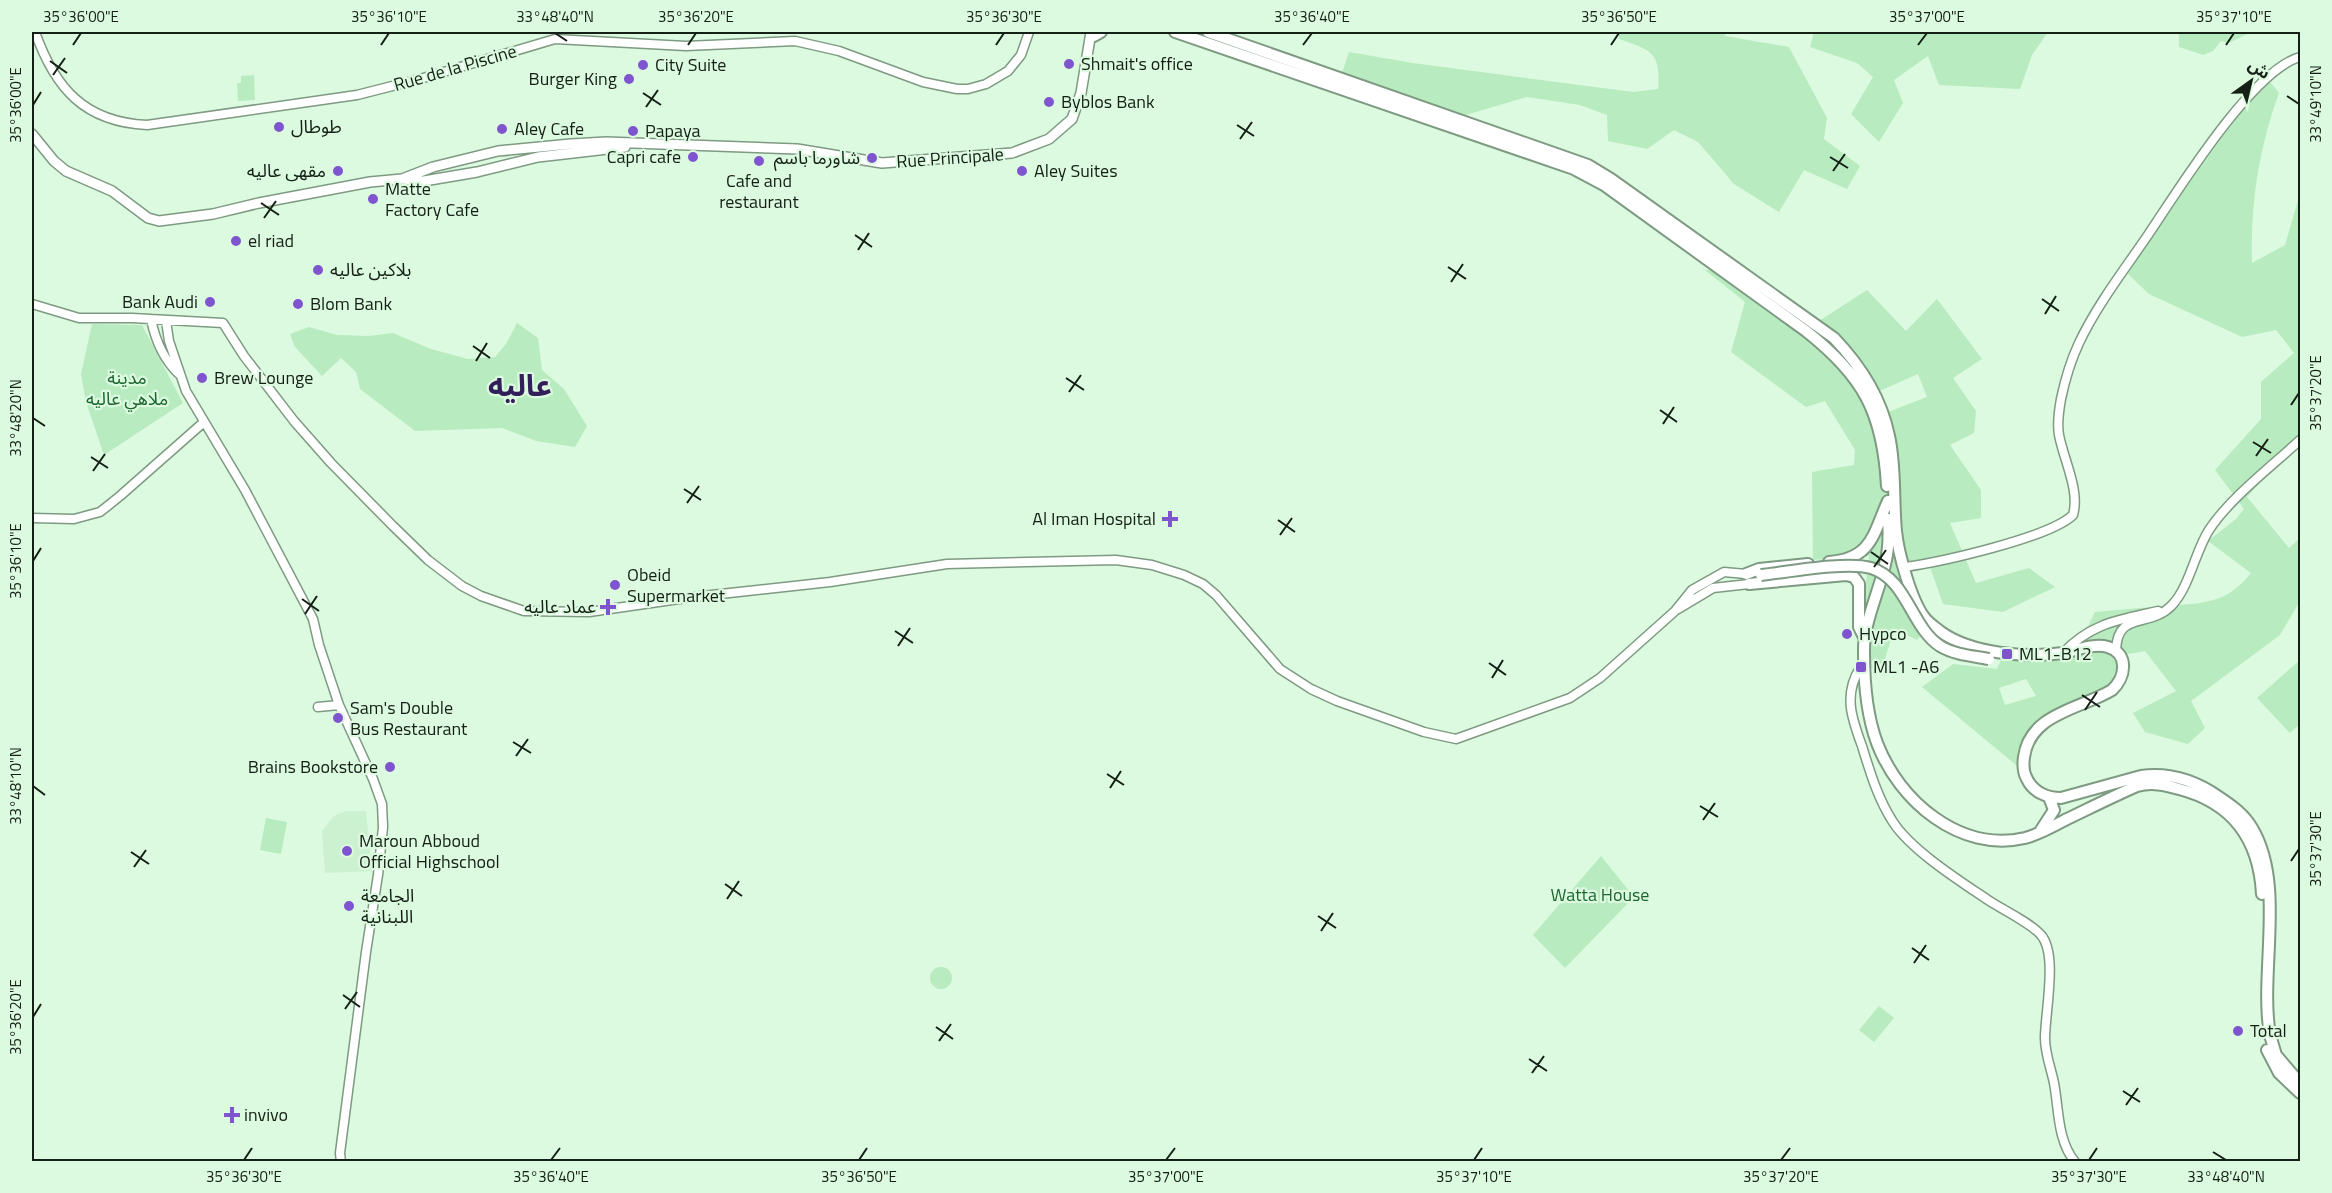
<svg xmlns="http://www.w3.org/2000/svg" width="2332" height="1193" font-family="'Titillium Web','Noto Sans Arabic',sans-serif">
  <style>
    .built { fill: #ccf1d1 }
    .green { fill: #b8ebbf; fill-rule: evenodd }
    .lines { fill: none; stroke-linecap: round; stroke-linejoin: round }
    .secondary-casing { stroke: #7e9a82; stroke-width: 11 }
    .primary-casing { stroke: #7e9a82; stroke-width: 12 }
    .highway-casing { stroke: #7e9a82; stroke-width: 14 }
    .secondary { stroke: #fff; stroke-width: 8 }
    .primary { stroke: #fff; stroke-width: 9 }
    .highway { stroke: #fff; stroke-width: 10 }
    .highway-bridge-casing { stroke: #7e9a82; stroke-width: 14; stroke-linecap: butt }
    .highway-bridge { stroke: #fff; stroke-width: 10 }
    .ticks { fill: none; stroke: #141f15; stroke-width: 2 }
    .poi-dot { fill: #7f55cf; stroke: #dcfadf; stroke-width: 2 }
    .labels { text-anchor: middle; stroke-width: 4.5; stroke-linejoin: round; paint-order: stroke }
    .poi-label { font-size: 18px; fill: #141f15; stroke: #dcfadf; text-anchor: start }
    .street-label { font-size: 18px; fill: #141f15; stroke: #dcfadf }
    .park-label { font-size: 18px; fill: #1d6630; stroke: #dcfadf }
    .town-label { font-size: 30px; font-weight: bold; fill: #321e58; stroke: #dcfadf }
    .neatline { fill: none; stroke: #141f15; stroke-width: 2 }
    .ticks-label { font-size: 15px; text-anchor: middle; fill: #141f15 }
  </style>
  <rect width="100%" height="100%" fill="#dcfadf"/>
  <path class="built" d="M346,811H366L372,871L325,873L322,831L334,816Z"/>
  <path class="green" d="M1619,32H1725V36L1789,47L1827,118L1824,139L1860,166L1847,189L1804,170L1779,212L1734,184L1698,142L1674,130L1647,149L1608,141L1607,115L1580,105L1527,97L1459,117L1336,91L1349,52L1413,63L1633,92L1658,89C1661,52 1651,50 1619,39Z
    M1814,32H2048L2032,55L2020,89L1939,85L1928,56L1894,80L1903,103L1879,142L1851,114L1873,77L1857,63L1810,47Z
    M2179,32H2251L2229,43L2221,41L2213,51L2203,55L2179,47Z
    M254,75L255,100L238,101L237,83H241V76Z
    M2266,77L2279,93C2259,148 2250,204 2252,263L2285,245L2300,194V439L2247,497L2289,548L2300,538V601L2280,635L2191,701L2205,728L2188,744L2145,732L2133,713L2176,691L2145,651L2122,655L2111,682L2094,697L2026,734L2022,770L1922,687L1953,664L1997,669L2004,653C2026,653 2065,657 2081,637C2087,630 2091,620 2095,612C2117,610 2140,608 2162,606C2199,603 2225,606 2251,573L2208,541L2236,519L2244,509L2215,470L2261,419V382L2294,353L2276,330L2242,337L2149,294L2128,274L2147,236L2229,122ZM2026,679L2036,696L2005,705L1999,688Z
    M1705,270L1735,272L1819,321L1867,290L1906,331L1937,299L1982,359L1953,378L1976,411L1974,433L1950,445L1981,490V518L1950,523L1976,583L2029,568L2055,587L2003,612L1943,604L1930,567L1908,568L1932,622L1917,640L1894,629L1882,669L1862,668L1860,632L1869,556L1813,560L1812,472L1854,465L1855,450L1825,401L1806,407L1731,352L1745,302ZM1918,374L1927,397L1883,414L1875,393Z
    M517,323L538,338L542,370L564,389L587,426L575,447L536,441L502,428L415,431L360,389L356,372L341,358L322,376L295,347L290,334L309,327L337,335L369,336L393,333L431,349L468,359L495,357L506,344Z
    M92,324L142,325L183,403L104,455L86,402L81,374Z
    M2300,660V724L2290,733L2257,698Z
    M266,818L287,822L281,854L260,850Z
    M1601,856L1634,897L1565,968L1533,935Z
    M930 978a11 11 0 1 1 22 0a11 11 0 1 1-22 0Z
    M1879,1006L1894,1018L1874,1042L1859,1030Z"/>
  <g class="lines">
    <defs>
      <path id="secondary" d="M35,32C55,88 84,122 147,125L357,95L420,79L555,39L686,46L795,41L839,51L923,82L957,89H968L986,84L1008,71L1021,55L1029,32
        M32,304L79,318H132L223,323L244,356L294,421L331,463L393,526L428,560L462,586L481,596L524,611L589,612L693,597L830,582L947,564L1116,560L1152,565L1184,575L1203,584L1216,595L1280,669L1311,689L1337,701L1424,732L1456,739L1570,698L1600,678L1675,611L1692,590L1724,572L1746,574
        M151,319C155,339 164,360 179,374
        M166,321L169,341L186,391L245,490L313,619L319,645L339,705L373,779L382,804L383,827L378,875L366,952L340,1153L341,1162
        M32,518L74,519L100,512L120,496L204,422
        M1905,567C1940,562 2049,538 2073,515C2080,490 2064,461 2059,435C2057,424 2059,410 2061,399C2065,380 2071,360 2079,343C2097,305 2124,270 2148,235C2177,192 2252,70 2300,57
        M1678,609L1713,588L1749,584
        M2116,651C2117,609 2150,630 2173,604C2190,585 2195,552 2209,530C2230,498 2272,466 2300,440
        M2063,653C2091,623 2119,620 2158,611
        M1865,667L1860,668C1843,695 1852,719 1862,746C1870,772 1878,799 1893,822C1911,850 1960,881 1988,900C2003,910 2031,923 2041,935C2058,954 2045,1013 2045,1038C2045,1054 2051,1068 2054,1083C2059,1109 2057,1140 2075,1162
        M318,707L339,705"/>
      <path id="primary" d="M32,134L54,161L66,171L112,191L148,218L159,221L213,214L259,203L370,182L402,179L424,181L477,172L538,157L625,147
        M402,179L433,167L498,151L571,144L606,142L797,149L882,163L1012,153L1049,139L1072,119L1081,93L1091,32"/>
      <path id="highway" d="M1175,32L1574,169L1604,185L1806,331C1863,376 1883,412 1887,486
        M1208,32L1588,165L1611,179L1834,338C1861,366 1881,397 1889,436C1896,467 1893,499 1896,531C1898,552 1911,600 1924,617C1928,623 1935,627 1941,632C1972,654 2026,658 2063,653C2077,650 2094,643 2108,647C2130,654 2125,678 2112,690C2081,709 2030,713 2024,757C2023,764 2023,772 2027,779C2033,792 2047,798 2061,798L2141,776C2170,772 2196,781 2219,797C2231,805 2244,814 2252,828C2286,885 2259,972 2270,1035L2276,1055L2300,1083
        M1094,36L1101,32
        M1888,519C1889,533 1889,547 1886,560C1880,591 1863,622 1864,653C1864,682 1867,716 1877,743C1899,801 1960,853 2025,838C2040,834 2054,826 2067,819C2090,808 2114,796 2137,786C2152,782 2165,785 2179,789C2233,803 2259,839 2262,894
        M1829,562C1872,559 1873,534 1888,501
        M1746,574L1759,569L1808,564
        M1749,584L1846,575L1854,577L1859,584V627L1865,639
        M2041,830L2054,810L2049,797
        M2267,1050L2279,1073L2300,1093"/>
    </defs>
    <use href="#secondary" class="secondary-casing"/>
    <use href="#primary" class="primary-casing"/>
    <use href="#highway" class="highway-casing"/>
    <use href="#secondary" class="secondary"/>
    <use href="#primary" class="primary"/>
    <use href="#highway" class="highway"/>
    <defs>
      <path id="highway-bridge" d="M1761,575C1788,572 1847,561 1871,568C1907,579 1911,627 1940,646C1955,655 1973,656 1989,659"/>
    </defs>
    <use href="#highway-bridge" class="highway-bridge-casing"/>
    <use href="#highway-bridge" class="highway-bridge"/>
  </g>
  <path class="ticks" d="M555,33L567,41M73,45L81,33M381,45L389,33M688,45L696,33M996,45L1004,33M1303,45L1312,33M1611,45L1619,33M1918,45L1927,33M2226,45L2234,33M50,61L67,73M53,75L65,58M643,93L661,105M2287,96L2299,104M33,105L41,92M646,107L658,90M1237,125L1254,136M1240,139L1252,122M1830,157L1848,168M1833,171L1845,154M261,203L279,215M264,218L276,201M855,235L872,247M858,250L869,233M1448,267L1466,279M1451,282L1463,264M2042,299L2059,311M2045,314L2056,296M473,346L490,358M476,361L487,343M1066,378L1084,390M1069,392L1081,375M2291,405L2299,393M1660,410L1677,422M33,418L45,426M1663,424L1674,407M2253,442L2271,453M2256,456L2268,439M91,457L108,468M93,471L105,454M684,489L701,500M687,503L699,486M1278,520L1295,532M1280,535L1292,518M1871,552L1888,564M33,561L41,548M1874,567L1886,550M302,599L319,611M305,614L317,596M895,631L913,643M898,646L910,628M1489,663L1506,675M1492,678L1503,660M2082,695L2100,707M2085,710L2097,692M513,742L531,753M516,756L528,739M1107,774L1124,785M33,786L45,795M1110,788L1121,771M1700,806L1718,817M1703,820L1715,803M131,852L149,864M2291,861L2299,849M134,867L146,850M725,884L742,896M727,899L739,881M1318,916L1336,928M1321,931L1333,913M1912,948L1929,960M1914,963L1926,945M343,995L360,1007M345,1009L357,992M33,1017L41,1004M936,1027L953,1039M939,1041L951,1024M1529,1059L1547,1071M1532,1073L1544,1056M2123,1091L2140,1102M2126,1105L2138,1088M2213,1152L2226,1160M244,1160L252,1148M551,1160L560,1148M859,1160L867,1148M1166,1160L1175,1148M1474,1160L1482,1148M1781,1160L1790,1148M2089,1160L2097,1148"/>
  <g class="poi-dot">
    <circle cx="1069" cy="64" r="6"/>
    <circle cx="643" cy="65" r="6"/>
    <circle cx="629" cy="79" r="6"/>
    <circle cx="1049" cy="102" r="6"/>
    <circle cx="279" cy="127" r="6"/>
    <circle cx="502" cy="129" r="6"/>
    <circle cx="633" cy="131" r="6"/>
    <circle cx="693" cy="157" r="6"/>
    <circle cx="872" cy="158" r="6"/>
    <circle cx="759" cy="161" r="6"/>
    <circle cx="338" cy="171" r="6"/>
    <circle cx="1022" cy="171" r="6"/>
    <circle cx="373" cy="199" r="6"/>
    <circle cx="236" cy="241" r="6"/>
    <circle cx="318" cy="270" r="6"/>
    <circle cx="210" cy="302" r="6"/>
    <circle cx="298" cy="304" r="6"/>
    <circle cx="202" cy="378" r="6"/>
    <path d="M1167 510h6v6h6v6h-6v6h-6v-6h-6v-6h6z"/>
    <circle cx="615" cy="585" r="6"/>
    <path d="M605 598h6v6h6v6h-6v6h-6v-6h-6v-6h6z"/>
    <circle cx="1847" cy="634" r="6"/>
    <rect x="2001" y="648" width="12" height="12" rx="3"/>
    <rect x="1855" y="661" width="12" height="12" rx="3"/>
    <circle cx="338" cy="718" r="6"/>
    <circle cx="390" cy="767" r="6"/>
    <circle cx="347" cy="851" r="6"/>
    <circle cx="349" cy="906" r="6"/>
    <circle cx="2238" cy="1031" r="6"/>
    <path d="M229 1106h6v6h6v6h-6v6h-6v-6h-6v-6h6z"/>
  </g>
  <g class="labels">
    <g class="poi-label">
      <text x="1081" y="70">Shmait's office</text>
      <text x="655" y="71">City Suite</text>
      <text x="617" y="85" text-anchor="end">Burger King</text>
      <text x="1061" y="108">Byblos Bank</text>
      <text x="291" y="133">طوطال</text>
      <text x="514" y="135">Aley Cafe</text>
      <text x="645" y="137">Papaya</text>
      <text x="681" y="163" text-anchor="end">Capri cafe</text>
      <text x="860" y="164" text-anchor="end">شاورما باسم</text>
      <text x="326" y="177" text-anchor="end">مقهى عاليه</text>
      <text x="1034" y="177">Aley Suites</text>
      <text x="759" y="187" text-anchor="middle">Cafe and<tspan x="759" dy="21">restaurant</tspan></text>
      <text x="385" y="195">Matte<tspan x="385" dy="21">Factory Cafe</tspan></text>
      <text x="248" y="247">el riad</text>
      <text x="330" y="276">بلاكين عاليه</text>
      <text x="198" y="308" text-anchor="end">Bank Audi</text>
      <text x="310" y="310">Blom Bank</text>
      <text x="214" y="384">Brew Lounge</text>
      <text x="1156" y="525" text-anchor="end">Al Iman Hospital</text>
      <text x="627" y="581">Obeid<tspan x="627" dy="21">Supermarket</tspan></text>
      <text x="596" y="613" text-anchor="end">عماد عاليه</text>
      <text x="1859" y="640">Hypco</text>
      <text x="2019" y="660">ML1-B12</text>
      <text x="1873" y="673">ML1 -A6</text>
      <text x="350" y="714">Sam's Double<tspan x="350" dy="21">Bus Restaurant</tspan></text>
      <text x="378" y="773" text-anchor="end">Brains Bookstore</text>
      <text x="359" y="847">Maroun Abboud<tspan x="359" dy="21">Official Highschool</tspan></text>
      <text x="361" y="902">الجامعة<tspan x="361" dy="21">اللبنانية</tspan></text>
      <text x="2250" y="1037">Total</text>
      <text x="244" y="1121">invivo</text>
    </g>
    <g class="street-label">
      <text transform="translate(455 68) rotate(-16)" y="6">Rue de la Piscine</text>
      <text transform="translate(950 158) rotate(-4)" y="6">Rue Principale</text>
    </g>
    <g class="park-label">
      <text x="127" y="384">مدينة<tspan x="127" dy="21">ملاهي عاليه</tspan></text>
      <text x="1600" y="901">Watta House</text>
    </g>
    <g class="town-label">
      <text x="520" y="396">عاليه</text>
    </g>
  </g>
  <rect width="2332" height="1193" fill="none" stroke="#dcfadf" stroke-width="66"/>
  <g transform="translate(2251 81) rotate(34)" stroke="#dcfadf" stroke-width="4.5" paint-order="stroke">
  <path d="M0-4.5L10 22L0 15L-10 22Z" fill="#141f15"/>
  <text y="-9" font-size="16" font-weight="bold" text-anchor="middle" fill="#141f15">ش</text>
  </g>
  <rect x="33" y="33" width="2266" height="1127" class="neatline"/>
  <g class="ticks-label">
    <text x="81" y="22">35°36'00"E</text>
    <text x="389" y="22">35°36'10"E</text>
    <text x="555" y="22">33°48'40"N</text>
    <text x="696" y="22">35°36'20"E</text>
    <text x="1004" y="22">35°36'30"E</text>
    <text x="1312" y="22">35°36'40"E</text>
    <text x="1619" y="22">35°36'50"E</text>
    <text x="1927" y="22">35°37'00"E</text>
    <text x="2234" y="22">35°37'10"E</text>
    <text transform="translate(2316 104) rotate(-90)" y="5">33°49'10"N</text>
    <text transform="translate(16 105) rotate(-90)" y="5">35°36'00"E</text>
    <text transform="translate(2316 393) rotate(-90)" y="5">35°37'20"E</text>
    <text transform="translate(16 418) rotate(-90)" y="5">33°48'20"N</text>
    <text transform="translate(16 561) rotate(-90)" y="5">35°36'10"E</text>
    <text transform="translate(16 786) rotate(-90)" y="5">33°48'10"N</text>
    <text transform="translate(2316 849) rotate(-90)" y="5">35°37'30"E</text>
    <text transform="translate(16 1017) rotate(-90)" y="5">35°36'20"E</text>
    <text x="244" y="1182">35°36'30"E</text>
    <text x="551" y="1182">35°36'40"E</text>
    <text x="859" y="1182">35°36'50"E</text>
    <text x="1166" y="1182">35°37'00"E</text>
    <text x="1474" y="1182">35°37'10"E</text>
    <text x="1781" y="1182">35°37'20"E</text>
    <text x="2089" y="1182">35°37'30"E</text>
    <text x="2226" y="1182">33°48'40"N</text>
  </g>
</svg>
